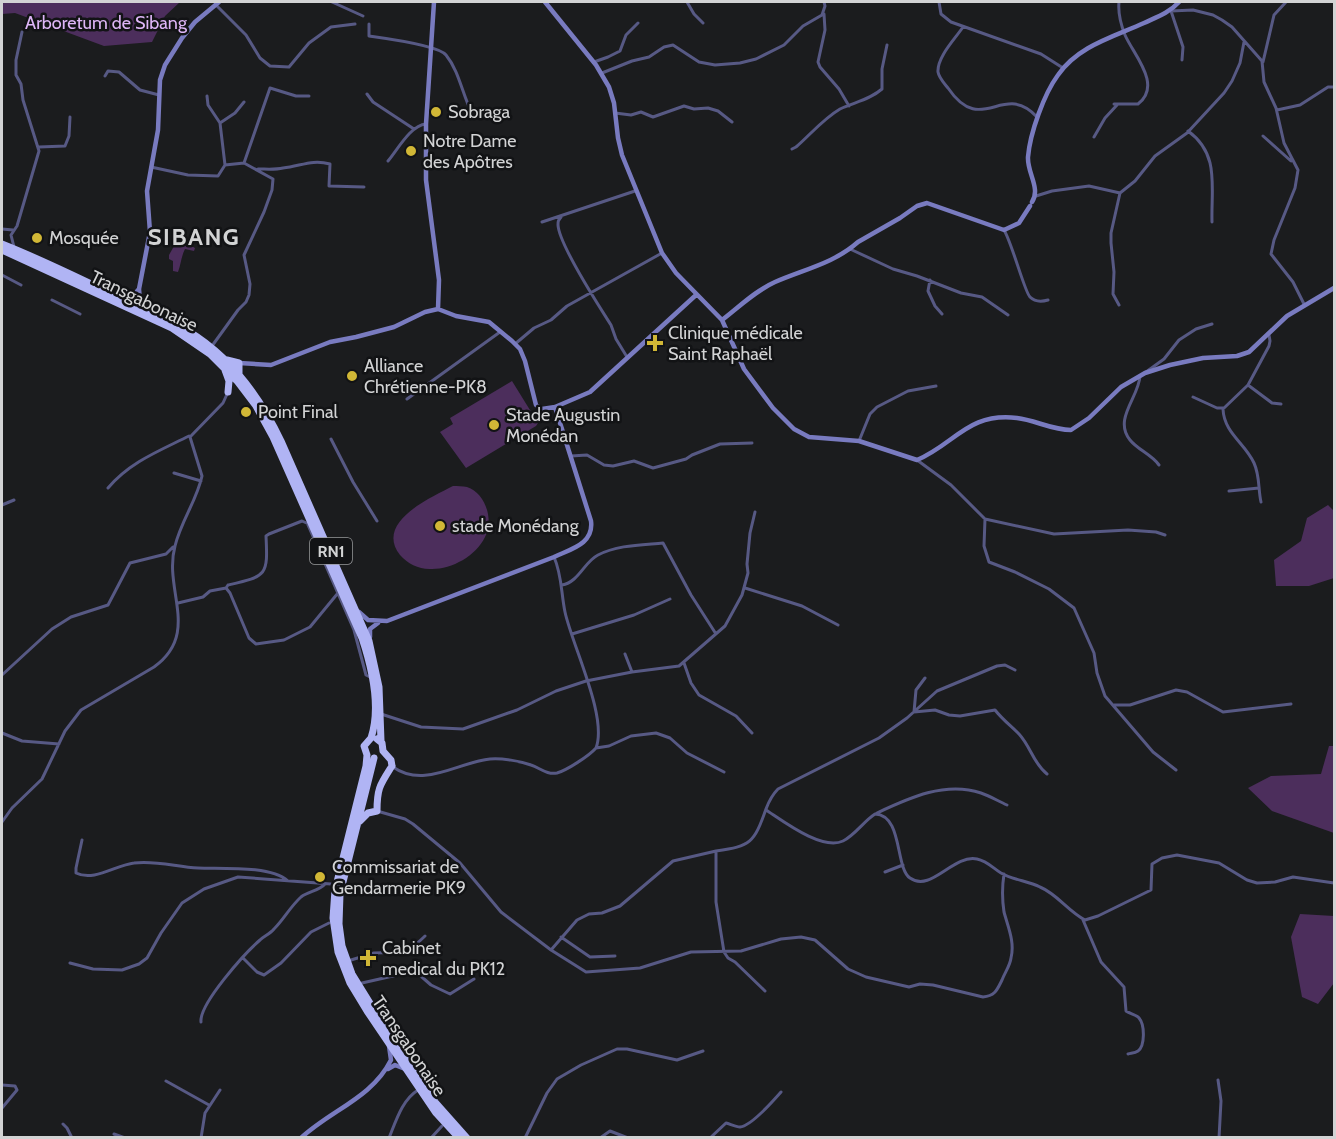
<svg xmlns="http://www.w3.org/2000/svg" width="1336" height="1139" font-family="Cabin,sans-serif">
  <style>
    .green { fill: #4c2e5c }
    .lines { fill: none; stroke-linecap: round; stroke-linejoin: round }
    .street { stroke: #575984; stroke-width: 3 }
    .secondary { stroke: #797bc0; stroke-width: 4.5 }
    .highway { stroke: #b0b4f4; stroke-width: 7 }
    .poi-dot { fill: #d1b736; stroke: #121315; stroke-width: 2 }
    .labels { text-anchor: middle; stroke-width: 5; stroke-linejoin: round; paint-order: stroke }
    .shield { fill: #121315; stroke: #98999b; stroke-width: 1.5 }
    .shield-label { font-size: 16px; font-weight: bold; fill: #d2d3d4 }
    .park-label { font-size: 18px; fill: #deb6f7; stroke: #121315 }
    .poi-label { font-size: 18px; fill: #d2d3d4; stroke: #121315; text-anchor: start }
    .street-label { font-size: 18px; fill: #d2d3d4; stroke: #121315 }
    .district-label { font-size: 24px; font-weight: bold; letter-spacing: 1.5px; fill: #d2d3d4; stroke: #121315 }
  </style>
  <rect width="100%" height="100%" fill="#1b1c1e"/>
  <path class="green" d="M2,2H180L165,16L152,42L104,46L15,13L2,14Z
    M178,239L195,248L194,251L185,249C181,257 181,264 178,272L173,271V261L169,259V255Z
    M512,381L538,423L536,426L466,468L440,432L453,424L450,418Z
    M453,486C457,486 463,486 467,487C486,493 494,521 485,537C476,556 452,569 432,569C420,570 408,564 400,555C374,522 432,497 453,486Z
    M1328,505L1334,511V578L1309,586H1276L1274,560L1301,541L1307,518Z
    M1329,746H1334V833L1272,811L1248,788L1271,776L1321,774Z
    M1300,914L1334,916V983L1318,1004L1302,997L1291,937Z"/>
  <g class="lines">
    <path class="street" d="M332,2L363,16
      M687,2L694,14L703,23
      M939,2L941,14L951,22L1041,54L1063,68
      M216,5L246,35L260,58L270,66L289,67L309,43L331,27L355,24
      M824,14L825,30L818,62L820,67L839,89L849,106
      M369,24V36C383,38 438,45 446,55C459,71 462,93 471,111L480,114H501
      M963,27C955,39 937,57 938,72C939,78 944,83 948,88C982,138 1003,80 1037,117
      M1182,60L1183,47L1171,11L1193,10L1213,15L1222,20L1232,27L1262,61L1264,82L1276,108L1284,143L1298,170L1295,188L1274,240L1271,254L1293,282L1304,304
      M594,62L608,57L620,51L626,35L638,23
      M1263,62L1274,15L1286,2
      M602,73L632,61L649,57L664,47L673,45L699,62L715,65L740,63L756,59L784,45L803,26L822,15L825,6L824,2
      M105,76L108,71L119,72L140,90L159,95
      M367,94L373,102L414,129
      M207,96L208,105L220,123
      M1114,104H1138C1163,85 1133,54 1125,35C1121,25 1118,12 1119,2
      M1277,110L1300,105L1328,87H1334
      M615,113L631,115L641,112L653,117L684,106L694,109L708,108L718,111L732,122
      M1188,131C1220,154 1211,187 1212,222
      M1263,136L1291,161
      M1094,137L1105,118L1117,105
      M39,147L65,146L69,136L70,117
      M792,149L796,147C810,135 823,119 840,109C854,102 868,101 882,89V69L887,45
      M388,161C398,149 411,125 426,124
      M225,165L244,163L270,88L296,96H309
      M151,167L188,175L218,176L225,165L220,123L235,113L244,102
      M258,169C266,169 275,170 283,168C301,166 312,159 330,164L329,186L364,187
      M1036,196L1052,191L1089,186L1120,193L1135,181L1155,156L1187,133L1224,93L1232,81L1240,63L1244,42
      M561,217C558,221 558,221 558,225C559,245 599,306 611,325L616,339L627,357
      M542,222L635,191
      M2,229L13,230
      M1004,230C1012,243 1025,293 1030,297C1035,302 1041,302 1048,300
      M14,247L11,235L17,226L39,151L23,100L21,84L16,75V60L22,32
      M850,249L893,269L917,276L961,293L982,297L1008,315
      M2,275L21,285
      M930,280L928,291L935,306L942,314
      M52,300L80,314
      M1119,305L1113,294L1114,272L1111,243V233L1120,193
      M515,344L534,328L551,320L567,306L662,253
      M212,346L238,310L246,302L249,295L250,284L244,255L264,212L272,190L273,179L244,163
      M1146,372L1164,359L1179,340L1196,329L1212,324
      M1140,376C1139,397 1113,419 1130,440C1138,450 1151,454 1159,465
      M1248,385L1272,403L1281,404
      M1193,397L1217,408H1224
      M407,399L500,332
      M331,439L353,482L377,521
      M859,441L870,414L877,407L908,391L936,386
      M571,456L587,455L604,465L613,466L634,461L653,468L686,459L692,455L720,444L752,443
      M917,460L951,485L985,519L1054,534L1128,530L1156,532L1165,535
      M174,473L201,481
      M108,488C130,462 159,451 189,436
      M1229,491L1259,488
      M1261,502C1258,489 1260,476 1254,463C1245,443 1224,433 1223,409L1248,385L1269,346L1270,341L1269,335
      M2,505L14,500
      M985,519L984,546L989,562L1015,572L1049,589L1074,608L1094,653L1097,673L1105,696L1153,752L1176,770
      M308,525L354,630L366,675L370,677
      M311,525L302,521L269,534L266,536C268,576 267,576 228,585L226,588L230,593L249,638L256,644L284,640L310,627L338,593
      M554,557C562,575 561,593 565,612C572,645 608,717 596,748
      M562,585C579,582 584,562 598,555C617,545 641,545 663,543L691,595L716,634
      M745,588L802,606L838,625
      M178,603L203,597L210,591L226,588
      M572,634L634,615L670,599
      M625,654L632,672
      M684,663L691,683L699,695L736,716L752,733
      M2,675L52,629L71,617L108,605L130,563L166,554L173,547
      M925,678L916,690L914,712L935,710L949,715L960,716L995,710C1002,719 1011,726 1019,734C1031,747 1033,763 1047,774
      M1114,705H1130L1176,690L1187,692L1223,712L1291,704
      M381,714L421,727L463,729L517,710L556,691L586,681L632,672L679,666L725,626L742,595L748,573L747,564L750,533L755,512
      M2,733L22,741L59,744
      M596,748L609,746L631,736L656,733L670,738L687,753L724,772
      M393,767C424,789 458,762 490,759C502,758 520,761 531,765C540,768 547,775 557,773C567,770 589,756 596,748
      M766,810C783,821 822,851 843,841C855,835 864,821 875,814C903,815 895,868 910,878C931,893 953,854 977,859C987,861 993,868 1001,873C1013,880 1028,881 1040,887C1057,894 1068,911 1085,920L1098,916L1151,890L1152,864L1162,858L1177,855L1219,863L1247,880L1257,883L1275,882L1293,877L1334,883
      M377,811L405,819L413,824L460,863L501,912L551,950L586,972L640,968L691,952L741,951L781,939L801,937L815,940L848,969L866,977L909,987L920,984L933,985L983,997C995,996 997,990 1002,980C1005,972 1010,966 1011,958C1015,942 1008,927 1004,912C1002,899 1002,887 1004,874
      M877,813C909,798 945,781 981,793C990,796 998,801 1007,805
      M2,822L12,808L42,779L65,731L81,710L154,667C201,633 163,590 175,546C181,521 197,500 202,476L190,437L223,403L228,392
      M82,840L76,868V873C94,882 116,865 134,863C155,860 177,867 198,868C221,869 270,865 288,881
      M885,872L903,865
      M1083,920L1101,962L1124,987L1126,1011C1130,1014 1137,1015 1139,1018C1145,1025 1145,1046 1138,1051C1135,1053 1132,1053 1128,1054
      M561,937L590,957L615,956
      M551,950L577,920L589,914L602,913L620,906L673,861L716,851
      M243,958L257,972L264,975L281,963L311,932L329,923
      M351,960L374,953L408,952L425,936
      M70,963L93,969L122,970L139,964L147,958L161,933L182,903L204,889L238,877L331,884
      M362,983L415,971L431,985L450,994L474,979
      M765,991L735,962L728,958L724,952L716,902V851C751,846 754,843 766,809C769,801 772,795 778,789L879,738L907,718L937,691L997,666L1005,665L1015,670
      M201,1022C199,1004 245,953 260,940C264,936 270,934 274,929C284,919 290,907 301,897C309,891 319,891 325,884
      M1218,1080L1221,1101L1219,1138
      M166,1081L209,1105
      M2,1085L15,1086L17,1090L2,1108
      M63,1124L67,1128L72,1138
      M114,1134L125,1138
      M201,1138L205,1113L220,1090
      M389,1138C396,1121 402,1100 418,1090
      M431,1138L442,1126
      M525,1138L547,1093L557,1079L581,1065L617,1049H627L677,1060L703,1051
      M600,1138L610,1131L628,1138
      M710,1138L726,1123C730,1124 736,1127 740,1127C751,1126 774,1100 781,1092"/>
    <path class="secondary" d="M434,2L426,124V180L439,280L438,309
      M545,2L596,65L609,87L614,103L618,138L622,155L662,253L676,273L722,320L744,369L773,408L794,429L809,437L859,441L917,460C955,444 968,412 1017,418C1035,420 1052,430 1071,430L1089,418L1121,387L1145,373L1170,365L1203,358L1237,356L1249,352L1287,316L1334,288
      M1032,202C1041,188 1027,173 1028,157C1030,133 1044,94 1058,75C1078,46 1113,37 1144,23C1157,17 1169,13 1179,2
      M124,298L132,297L139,289
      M146,308L140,301L139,289L150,232L147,191L158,130L160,80L165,65L182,38L195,22L219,2
      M722,320C739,307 755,291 775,282C802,270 835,263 858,242L900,218L917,206L927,203L1004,230L1019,223L1030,206
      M239,363L271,365L330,342L356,337L394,327L425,312L438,309L456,316L489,322L512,341L520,349L525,361L536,405L542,409L555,407L590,392L696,295
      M359,612L368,620L387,621L554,557C571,549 594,544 591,521L555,407
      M370,637V629L378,623
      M388,1069L395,1065L405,1069
      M301,1138C331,1110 372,1098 391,1060L389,1046"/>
    <path class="highway" d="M2,244C40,259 77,277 114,295C139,307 165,317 188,331C231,357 260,397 281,441L369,641L379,687L381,741
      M2,250L172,328L210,354L237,381L256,406L273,437L362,638C372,668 381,708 371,738
      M227,360L239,363V375
      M225,370L229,381L228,392
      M371,738L364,746L367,755L366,766L335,890L333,918L338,952L350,983L367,1011L436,1113L459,1138
      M377,739L382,743L383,751L391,760L392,766
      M374,758L340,894L339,924L342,946L352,974L381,1021L435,1102L467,1138
      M360,821L368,813L377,811C377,788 380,785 392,766"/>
  </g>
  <g class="poi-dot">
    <circle cx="436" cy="112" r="6"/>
    <circle cx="411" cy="151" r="6"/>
    <circle cx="37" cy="238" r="6"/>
    <path d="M652 334h6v6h6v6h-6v6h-6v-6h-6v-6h6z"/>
    <circle cx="352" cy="376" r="6"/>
    <circle cx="246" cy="412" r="6"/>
    <circle cx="494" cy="425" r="6"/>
    <circle cx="440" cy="526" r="6"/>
    <circle cx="320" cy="877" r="6"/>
    <path d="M365 949h6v6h6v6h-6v6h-6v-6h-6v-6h6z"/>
  </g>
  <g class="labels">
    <rect class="shield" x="310" y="538" width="42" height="26" rx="4.5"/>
    <g class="shield-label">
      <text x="331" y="557">RN1</text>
    </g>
    <g class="park-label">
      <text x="106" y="29">Arboretum de Sibang</text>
    </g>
    <g class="poi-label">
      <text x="448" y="118">Sobraga</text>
      <text x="423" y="147">Notre Dame<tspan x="423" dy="21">des Apôtres</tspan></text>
      <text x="49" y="244">Mosquée</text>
      <text x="668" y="339">Clinique médicale<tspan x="668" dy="21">Saint Raphaël</tspan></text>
      <text x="364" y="372">Alliance<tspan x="364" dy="21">Chrétienne-PK8</tspan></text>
      <text x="258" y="418">Point Final</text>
      <text x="506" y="421">Stade Augustin<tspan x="506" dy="21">Monédan</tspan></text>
      <text x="452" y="532">stade Monédang</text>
      <text x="332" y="873">Commissariat de<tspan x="332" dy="21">Gendarmerie PK9</tspan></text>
      <text x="382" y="954">Cabinet<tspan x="382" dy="21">medical du PK12</tspan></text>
    </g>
    <g class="street-label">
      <text transform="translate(144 301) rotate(26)" y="6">Transgabonaise</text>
      <text transform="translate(409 1046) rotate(56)" y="6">Transgabonaise</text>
    </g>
    <g class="district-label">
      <text x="194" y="245">SIBANG</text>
    </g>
  </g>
  <rect width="1336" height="1139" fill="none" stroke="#d2d3d4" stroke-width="6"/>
</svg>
